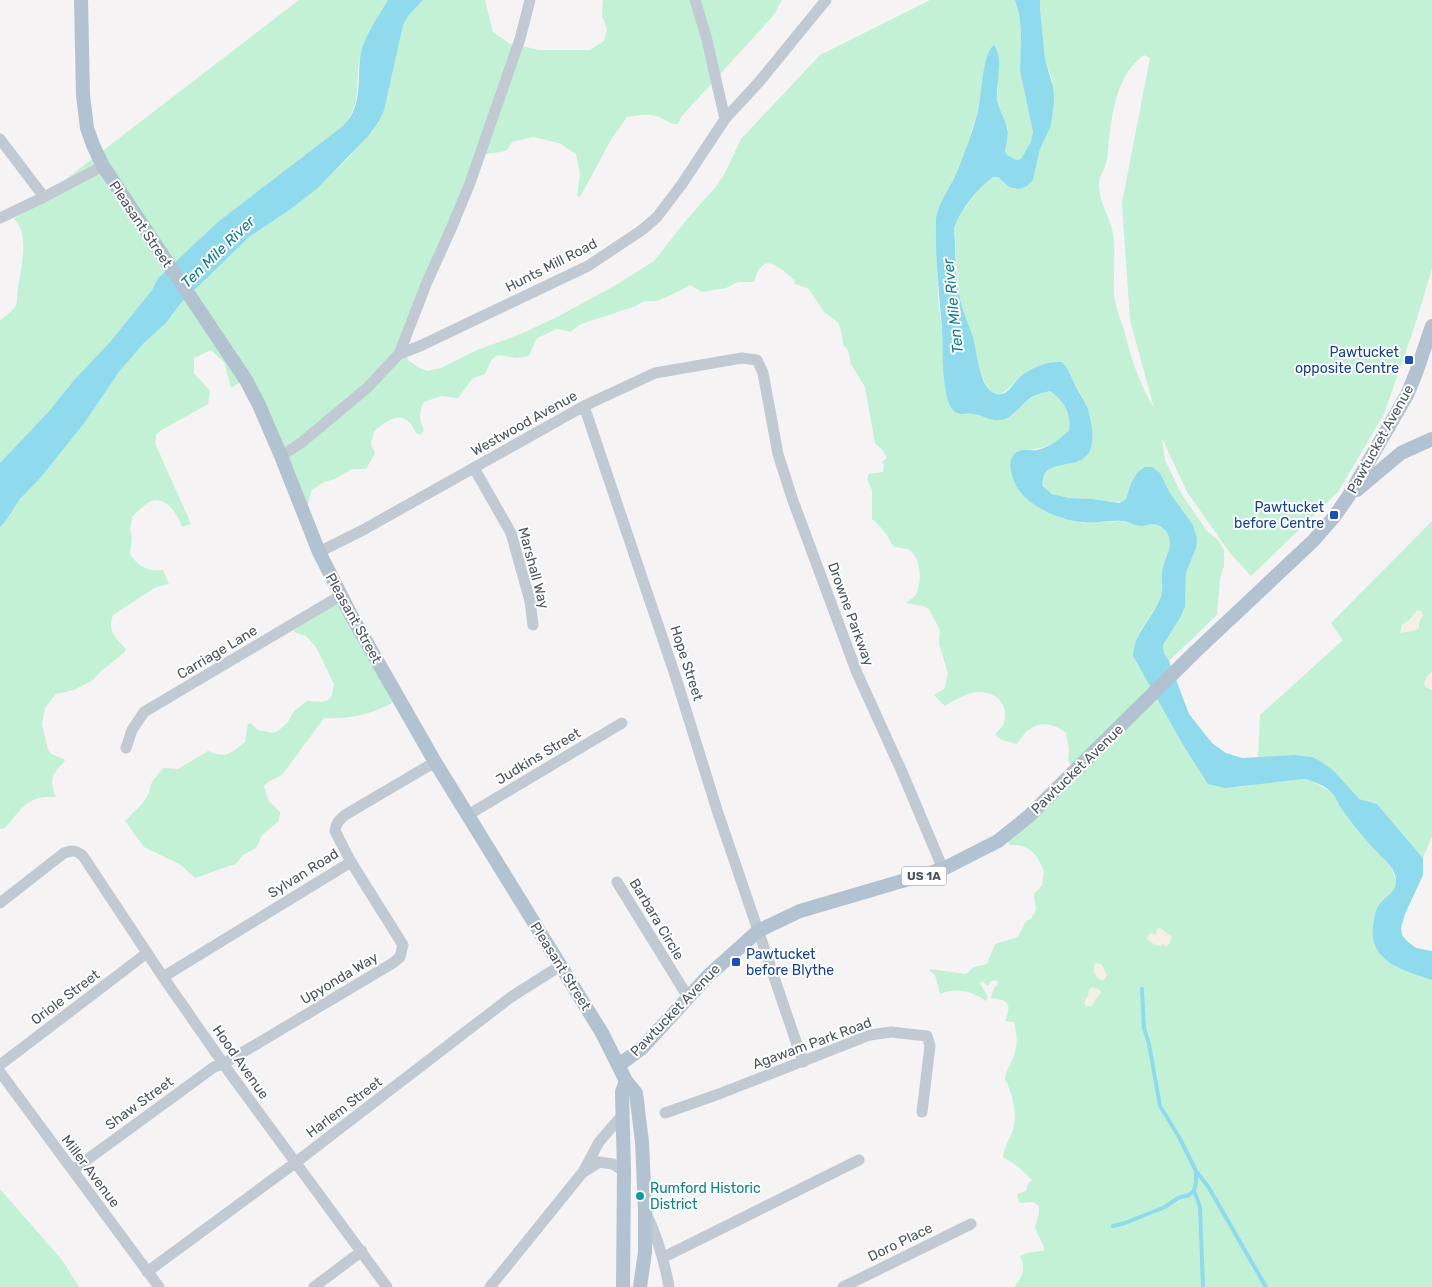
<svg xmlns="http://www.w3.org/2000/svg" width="1432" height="1287" font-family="Rubik,sans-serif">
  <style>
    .green { fill: #c3f1d5; fill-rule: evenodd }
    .sand { fill: #f5f0e5 }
    .water { fill: #90daee }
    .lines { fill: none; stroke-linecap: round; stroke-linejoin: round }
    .stream { stroke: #90daee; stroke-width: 4 }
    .minor { stroke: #c1cad2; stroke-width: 11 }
    .major { stroke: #b3c2d1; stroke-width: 14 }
    .transit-dot { fill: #1a4fb4; stroke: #fff; stroke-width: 2 }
    .culture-dot { fill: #0f9aa8; stroke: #fff; stroke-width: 2 }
    .labels { text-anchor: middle; stroke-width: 4; stroke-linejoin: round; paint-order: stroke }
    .shield { fill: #fff; stroke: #808990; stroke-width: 1 }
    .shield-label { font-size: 12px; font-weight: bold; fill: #4a5661 }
    .street-label { font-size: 14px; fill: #4a5661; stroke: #fff }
    .transit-label { font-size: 14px; fill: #164399; stroke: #fff; text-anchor: end }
    .culture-label { font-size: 14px; fill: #0d838f; stroke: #fff; text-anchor: start }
    .water-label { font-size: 15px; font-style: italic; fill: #0c7c9b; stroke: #fff }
  </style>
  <rect width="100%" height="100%" fill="#f5f3f3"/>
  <path class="green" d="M299,0H388C379,16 368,31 362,48C352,80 367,105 337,132L219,221L180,258L171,264L158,278L152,290L110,342L74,380L50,410L0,463V321C4,316 12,312 15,307C18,303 17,293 18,288C21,269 30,233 14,219Z
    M423,0H485L493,32L509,43L539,50H590L604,41L607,29L602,16L603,0H782L773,16L681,117L678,124C671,125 666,120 659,117C648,113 638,115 627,117L612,138L580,197L577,196L580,173L576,154L559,143L533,137L512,142L506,151L481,155L405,349L408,360L418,367L427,371L441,368L475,351L523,333L559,316L616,285L654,261L688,218L715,188L725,173L741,139L820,55L930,0H1015L1019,14L1021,32L1020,71L1033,132L1032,142L1021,159L1016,160L1006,154L1004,151L1008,128L999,109L997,97L999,64L978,110L966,150L936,218L938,298L942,330L944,375L958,414H974L994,420L1012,416L1028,400L1039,393L1050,391C1063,400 1072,414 1069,430C1056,445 1040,450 1021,450L1011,459L1082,523L1121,521L1142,526L1153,523L1163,527L1170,538V547L1162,568V593L1157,605L1140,631L1133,656L1183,745L1239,787L1271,782L1304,779L1314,782L1331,792L1341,807L1392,869L1397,884L1393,891L1380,904V954L1395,966L1432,980V1287H1014C1023,1276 1026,1269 1020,1256C1026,1252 1038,1252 1045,1250L1035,1227L1039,1213V1206L1033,1202L1019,1203L1017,1194L1026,1191L1029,1182L1033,1181L1016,1165L1003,1157C1005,1144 1012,1136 1014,1126C1017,1110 1012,1093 1005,1079C1006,1070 1011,1064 1014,1055C1018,1045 1017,1033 1014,1022L1005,1021C1012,1003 1009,1000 991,998L994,988L998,984L997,980L991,981L988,986L982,981L980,983L988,997L986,1001C973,991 956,987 940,994L935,975L929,970L930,969L966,974L974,967L987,964L995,944L1018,937L1026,921L1031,919L1036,910L1034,894L1042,885L1044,871C1037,854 1029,844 1010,845L1003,834L1073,768L1068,761L1069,749L1066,733C1046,718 1030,723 1017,744L1002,740L995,735C997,731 1001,729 1003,725C1011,707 997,691 978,692C969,692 952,701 945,706L934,695L942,690L945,687L948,673L939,644L940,630L929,609L923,606L906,603C910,599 915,598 917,592C922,581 921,557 909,550C905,548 898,548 893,546C888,536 881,526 872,519V490L867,479L869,474L883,472L884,465L882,462L887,458L882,450L875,443L865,387L851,364L848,350L843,345L842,334L838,322L824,312L809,289L795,284L794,280C777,266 763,250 754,282H738L726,288L702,292L690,285C680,291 670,295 660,300C650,303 647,298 636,306L581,324L570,332C566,331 561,329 557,329C553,330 543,336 537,338L529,356L517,358L498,355L492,359L485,374L473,378L458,398L441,396L424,402C418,413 419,419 424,430L421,435L416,433C404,408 391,418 374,431L371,444L375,453L366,469H352L335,479L324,482L312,490L308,504L302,507L245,379L231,388L224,362L211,350L194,358V373L210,391L208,404L160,431L156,435L155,443L191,524L182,527C178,515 167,496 151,501C145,504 137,512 132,517L130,530L132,537L130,554C140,568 146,571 163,570L169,584L156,587L113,615C107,632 115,637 126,649L125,652L100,672L93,680L74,690L56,694L45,708L42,725L48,749L51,754L64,759L65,761C53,773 48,780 56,797C27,795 22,809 5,828L0,829V527L5,522L20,499L85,422L119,372L143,344L166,323L188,295L249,237L288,211L318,188L352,154L393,64L403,25L409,15Z
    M1040,0H1432V269L1415,325L1384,414L1338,492L1251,576L1230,553L1187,492L1162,438L1165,460L1182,495L1207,531L1218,540L1224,550V566L1220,579L1217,615L1169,661L1164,653L1163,645L1180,618L1185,607L1186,573L1196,548L1193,525L1170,493L1160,473L1131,483L1126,499C1115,505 1104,500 1092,499C1075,498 1045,501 1042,479C1049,463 1064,466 1078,461C1098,454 1093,424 1088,409C1085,400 1079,392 1075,384L1020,377C1001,397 993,405 981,373L959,294L954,229L957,219L964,209L983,184L993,176L998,177L1009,187L1033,180L1040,149L1051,126L1052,79L1045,59L1040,8ZM1144,55L1150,58L1122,203L1130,320L1154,408C1139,383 1131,358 1124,330C1120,317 1115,307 1114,294C1113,273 1116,253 1113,233C1110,218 1098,199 1099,185C1099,176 1105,169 1107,160C1111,125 1112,78 1144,55Z
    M1432,521V836L1423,858L1377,804L1359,799L1352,793L1258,757L1260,715L1343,640L1331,623Z
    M338,595L396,701C374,713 350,720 324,718L282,775L268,782L264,786L269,801L280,812L279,821L262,835L256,848L243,855L236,864C222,867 209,874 195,878L181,865L144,847L125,821L142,804L149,793L152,782L163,768L178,769L208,751C226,759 231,753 245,742L248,724L250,723L258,730L272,733L278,731L288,722L294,711L307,701L322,702L328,700L332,695L334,684L316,647L306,636L294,632L292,622Z
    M0,1189L62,1260L79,1287H0Z"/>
  <path class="sand" d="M1417,610L1421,611L1423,615L1419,623V628L1416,630L1400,633L1402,625L1410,619Z
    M1432,672V690L1425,687L1424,683L1427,676Z
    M1160,928L1172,937L1169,944L1166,947L1163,944L1160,946L1155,945L1147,939L1148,935L1152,933L1156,935L1157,929Z
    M1095,963L1101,964L1107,975L1105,979L1102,980C1094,977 1092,971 1095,963Z
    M1093,987L1100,990L1101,993L1096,999L1092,1006H1086L1084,1003L1088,995L1089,989Z"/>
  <path class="water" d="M388,0H423L409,15L403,25L384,110L379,121L369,135L318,188L288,211L249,237L182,302L166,323L143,344L119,372L85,422L41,477L20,499L5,522L0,527V463L50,410L74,380L110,342L152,290L158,278L219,221L343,126C346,122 350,118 352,114C362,95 357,72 361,52C366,33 378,17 388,0Z
    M1015,0H1040V8L1045,59L1053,87L1054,100L1051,126L1040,149L1033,180L1027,186L1019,189L1009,187L998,177H993C978,188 959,211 954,229C956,251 955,273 959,294C962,309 968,323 973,337C977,351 980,398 1001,394C1009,393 1014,382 1020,377C1032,367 1048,361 1062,362C1069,369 1071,377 1075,385C1079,393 1085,401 1088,409C1092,423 1097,447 1085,457C1073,469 1039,459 1043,486L1052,494L1069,498L1092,499L1119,503L1126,499L1131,483L1138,472L1145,467H1152L1160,473L1170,493L1193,525L1197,538L1196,548L1186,573L1185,607L1180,618L1163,645L1164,653L1169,661L1189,714L1212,743L1226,753L1242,758L1295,755L1312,757L1320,761L1334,771L1359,799L1377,804L1423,858V875L1405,914L1401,928L1402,935L1407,941L1416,948L1432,951V980C1405,971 1369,962 1373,927C1374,919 1375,911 1379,905C1385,896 1397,892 1396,881C1396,870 1387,862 1380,855C1366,841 1353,825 1341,808C1338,803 1335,796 1331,792C1324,785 1313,781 1304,779L1225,788L1208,784L1183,745L1133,656C1135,630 1153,619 1161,596C1164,586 1160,575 1163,566C1166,556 1172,547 1169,537C1167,530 1160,524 1152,524C1149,524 1145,526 1141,526C1135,526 1129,522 1123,521C1109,520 1095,524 1082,522C1058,520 1022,504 1014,481C1011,473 1008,463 1013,456C1018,447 1029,451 1037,450C1049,447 1061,439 1069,430C1072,414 1063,400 1050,391C1042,393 1035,394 1029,399C1017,408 1012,422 994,420C987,419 980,414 972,414C966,413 959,416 954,411C941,400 943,347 942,329C939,293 935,255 936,218C939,203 948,191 955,176C964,155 972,134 978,111C982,96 982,53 994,45C1004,59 996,82 997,99C998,109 1005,118 1007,128C1009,135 1006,144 1005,151L1006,154L1016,160L1021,159L1031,142L1033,132L1020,71L1021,32L1019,14Z"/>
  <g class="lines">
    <path class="stream" d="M1142,989L1144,1028L1149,1044L1160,1106L1179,1137L1196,1171L1209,1188L1266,1287
      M1196,1171V1182L1194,1191L1200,1207L1203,1287
      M1113,1226L1125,1223L1165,1207L1178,1198L1189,1195L1194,1191"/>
    <path class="minor" d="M695,0L706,36L725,119
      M0,139L44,197
      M0,218L44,197L103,166
      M399,354L420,346L588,266L642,230L657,217L682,184L725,119L759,82L826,0
      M584,406L676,678L717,810L803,1062
      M281,456L301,443L367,388L399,354L427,282L451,229L470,183L520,39L530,0
      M474,468L511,533L530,601L533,625
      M319,552L363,530L584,406L655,373L742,358L757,360L763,373L778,454L792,498L857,673L902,772L943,869
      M126,748L132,730L144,712L340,596
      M468,815L622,723
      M617,882L688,997
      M0,903L64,853C73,850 76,850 83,856L163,977L232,1076L387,1287
      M163,977L351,862
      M0,1065L147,953
      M0,1072L159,1287
      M665,1113L719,1094L870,1035L891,1032L927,1036L930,1046L922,1112
      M73,1170L214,1067L223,1064L393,963L400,957L403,945L351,862L335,831C336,823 339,820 345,815L435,762
      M585,1171L599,1162L613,1164L624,1171
      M646,1213C658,1238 664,1259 669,1287
      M664,1257L859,1160
      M147,1272L295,1163L511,997L560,966
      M314,1287L362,1251
      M490,1287L583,1172L599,1142L624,1113
      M843,1287L971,1224"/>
    <path class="major" d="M81,0L83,95L87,128L93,145L103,166L246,380L259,405L281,456L319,552L351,615L435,762L602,1033L626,1081L636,1093L642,1142L645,1210V1252L640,1287
      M1357,490L1401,453L1432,439
      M619,1065L642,1048L708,976L758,931L800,911L943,869L998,841L1029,816L1196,651L1313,541L1334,517L1348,497L1407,395L1416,373L1432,326
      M623,1287L624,1171L622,1092L626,1081"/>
  </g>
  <g class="transit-dot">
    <rect x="1404" y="355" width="10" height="10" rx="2.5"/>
    <rect x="1329" y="510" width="10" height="10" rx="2.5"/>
    <rect x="731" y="957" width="10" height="10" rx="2.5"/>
  </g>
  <circle class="culture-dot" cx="640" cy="1196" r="5"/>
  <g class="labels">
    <rect class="shield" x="901.5" y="866.5" width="45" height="19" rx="4"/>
    <g class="shield-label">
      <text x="924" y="880">US 1A</text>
    </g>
    <g class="street-label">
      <text transform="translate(141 224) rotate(56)" y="5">Pleasant Street</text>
      <text transform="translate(551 265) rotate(-27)" y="5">Hunts Mill Road</text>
      <text transform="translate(524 423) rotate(-29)" y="5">Westwood Avenue</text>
      <text transform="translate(1380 439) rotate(-61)" y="5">Pawtucket Avenue</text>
      <text transform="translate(534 568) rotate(75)" y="5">Marshall Way</text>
      <text transform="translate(851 614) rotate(70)" y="5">Drowne Parkway</text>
      <text transform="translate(354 618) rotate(61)" y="5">Pleasant Street</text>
      <text transform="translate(217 652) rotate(-31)" y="5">Carriage Lane</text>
      <text transform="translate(687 663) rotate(72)" y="5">Hope Street</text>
      <text transform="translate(538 756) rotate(-31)" y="5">Judkins Street</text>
      <text transform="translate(1077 769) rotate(-44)" y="5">Pawtucket Avenue</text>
      <text transform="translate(303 873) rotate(-32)" y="5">Sylvan Road</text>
      <text transform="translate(657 919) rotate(59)" y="5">Barbara Circle</text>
      <text transform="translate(561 966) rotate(58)" y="5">Pleasant Street</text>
      <text transform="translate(339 978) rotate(-31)" y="5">Upyonda Way</text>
      <text transform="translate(65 997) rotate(-37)" y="5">Oriole Street</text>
      <text transform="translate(675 1010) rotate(-46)" y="5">Pawtucket Avenue</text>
      <text transform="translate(812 1043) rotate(-20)" y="5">Agawam Park Road</text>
      <text transform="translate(241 1062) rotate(55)" y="5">Hood Avenue</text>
      <text transform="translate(139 1103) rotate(-36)" y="5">Shaw Street</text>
      <text transform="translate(344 1107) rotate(-37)" y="5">Harlem Street</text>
      <text transform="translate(91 1171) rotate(53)" y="5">Miller Avenue</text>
      <text transform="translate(900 1242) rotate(-26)" y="5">Doro Place</text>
    </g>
    <g class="transit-label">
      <text x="1399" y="357">Pawtucket<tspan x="1399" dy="16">opposite Centre</tspan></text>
      <text x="1324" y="512">Pawtucket<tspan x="1324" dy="16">before Centre</tspan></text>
      <text x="746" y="959" text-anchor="start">Pawtucket<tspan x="746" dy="16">before Blythe</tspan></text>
    </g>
    <g class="culture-label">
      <text x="650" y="1193">Rumford Historic<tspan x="650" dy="16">District</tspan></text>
    </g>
    <g class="water-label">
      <text transform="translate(218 252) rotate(-44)" y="5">Ten Mile River</text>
      <text transform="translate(953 306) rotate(-96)" y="5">Ten Mile River</text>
    </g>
  </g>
</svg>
